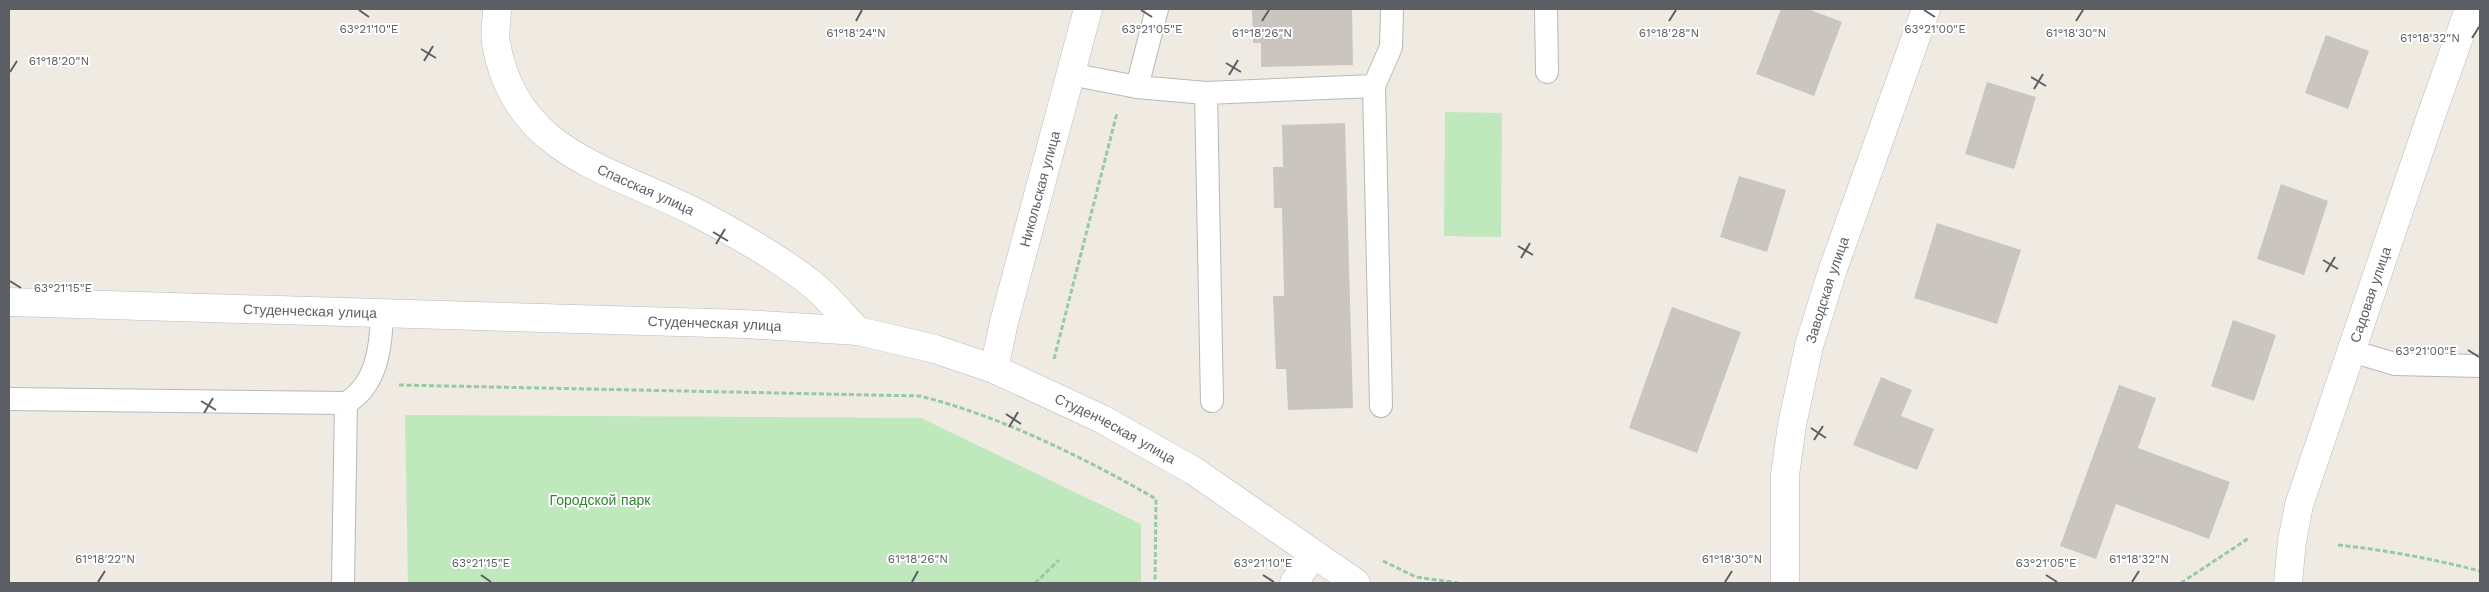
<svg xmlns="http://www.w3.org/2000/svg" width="2489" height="592" font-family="'Work Sans',sans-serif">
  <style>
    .green { fill: #bfe8bd }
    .building { fill: #cac6bf }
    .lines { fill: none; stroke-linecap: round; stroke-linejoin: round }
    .lane-casing { stroke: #b5b9be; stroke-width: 24 }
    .street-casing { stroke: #b5b9be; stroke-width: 29 }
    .secondary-casing { stroke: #b6bac0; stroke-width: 29 }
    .path { stroke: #95caa3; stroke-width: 3; stroke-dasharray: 5 2.5; stroke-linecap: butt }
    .lane { stroke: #fff; stroke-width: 22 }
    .street { stroke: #fff; stroke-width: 28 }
    .secondary { stroke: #fff; stroke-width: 28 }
    .ticks { fill: none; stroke: #5b5f64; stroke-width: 2 }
    .labels { text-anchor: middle; stroke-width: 4; stroke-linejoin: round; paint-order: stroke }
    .street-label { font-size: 14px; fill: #5b5f64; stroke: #fff }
    .park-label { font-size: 14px; fill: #2f8730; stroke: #fff }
    .ticks-label { font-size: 12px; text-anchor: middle; fill: #5b5f64; stroke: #fff; stroke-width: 4; stroke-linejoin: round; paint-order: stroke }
  </style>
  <rect width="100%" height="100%" fill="#efebe2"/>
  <path class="green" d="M1445,112L1502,113L1501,237L1444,236Z
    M405,415L921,418L1141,524V583H408Z"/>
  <path class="building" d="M1252,9H1352L1353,65L1261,67V43H1253Z
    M1781,9H1808L1842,22L1814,96L1756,74Z
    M2326,35L2369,51L2348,109L2305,93Z
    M1987,82L2036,97L2014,169L1965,154Z
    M1345,123L1353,408L1288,410L1286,369H1276L1273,296H1284L1282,208H1274L1273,167H1283L1282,125Z
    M1739,176L1786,190L1767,252L1720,237Z
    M2281,184L2328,201L2304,275L2257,259Z
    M1937,223L2021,250L1997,324L1914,298Z
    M1672,307L1741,332L1697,453L1629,428Z
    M2233,320L2276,335L2254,401L2211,386Z
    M1881,377L1912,390L1901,416L1934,429L1917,470L1853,445Z
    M2119,385L2156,398L2138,448L2230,482L2209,539L2116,504L2096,559L2060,546Z"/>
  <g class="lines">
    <defs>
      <path id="lane" d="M1546,9L1547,72
        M1070,74L1137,87L1206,93L1374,86L1391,47L1392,9
        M1374,86L1381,406
        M1137,87L1157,9
        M1206,93L1212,401
        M2351,351L2395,364L2480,366
        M9,399L346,403C377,385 381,347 382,314
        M343,583L346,403"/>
      <g id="street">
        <path id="s1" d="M497,9C497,20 494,32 496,43C515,154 611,169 697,213C736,234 778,257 813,285C829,298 843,316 858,331"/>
        <path id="s2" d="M994,369L1004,322L1088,9"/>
        <path d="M1294,583L1313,554"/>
        <path id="s3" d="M1785,583V475L1792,425L1809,346L1832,272L1926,9"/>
        <path id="s4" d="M2288,583L2292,541L2299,505L2430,119L2469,9"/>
      </g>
      <g id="secondary">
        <path id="s5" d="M9,302L745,324L858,331L935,349L994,369L1102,419L1194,471L1356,583"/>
      </g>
    </defs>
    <use href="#lane" class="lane-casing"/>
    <use href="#street" class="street-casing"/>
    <use href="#secondary" class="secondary-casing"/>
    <path class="path" d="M1054,359L1117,113
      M399,385L920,396C1000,416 1085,458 1156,499L1155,583
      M2338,545C2386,550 2433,559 2480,571
      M1383,561L1416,577L1458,583
      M1035,583L1059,560
      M2181,583L2249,538"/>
    <use href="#lane" class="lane"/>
    <use href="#street" class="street"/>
    <use href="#secondary" class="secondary"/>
  </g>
  <path class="ticks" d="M359,10L369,17M1141,10L1152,17M1924,10L1935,17M856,21L862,10M1262,21L1269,10M1669,21L1676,10M2076,21L2083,10M2472,38L2479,27M421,49L436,58M424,61L433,46M1226,63L1241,72M10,72L17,61M1229,75L1238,60M2031,77L2046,86M2034,89L2043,74M713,232L728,241M716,244L725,229M1518,246L1533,255M1521,258L1530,243M2323,260L2338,269M2326,272L2335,257M10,281L21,288M2468,350L2479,357M201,401L216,410M204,413L213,398M1006,414L1021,424M1009,427L1018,412M1811,428L1826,438M1814,440L1823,426M481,575L491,582M1263,575L1274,582M2046,575L2057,582M98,582L105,571M912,582L918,571M1725,582L1732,571M2132,582L2139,571"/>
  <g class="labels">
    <g class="street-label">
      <text dy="5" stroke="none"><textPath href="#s2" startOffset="186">Никольская улица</textPath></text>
      <text dy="5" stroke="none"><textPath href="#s1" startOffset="255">Спасская улица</textPath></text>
      <text dy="5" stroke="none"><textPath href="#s3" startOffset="298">Заводская улица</textPath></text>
      <text dy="5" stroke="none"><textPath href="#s4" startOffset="301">Садовая улица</textPath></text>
      <text dy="5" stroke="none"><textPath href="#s5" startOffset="301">Студенческая улица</textPath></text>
      <text dy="5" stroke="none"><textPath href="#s5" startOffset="706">Студенческая улица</textPath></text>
      <text dy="5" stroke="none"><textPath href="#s5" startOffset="1126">Студенческая улица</textPath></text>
    </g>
    <g class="park-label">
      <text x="600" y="505">Городской парк</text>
    </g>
  </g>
  <g class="ticks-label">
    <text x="369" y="33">63°21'10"E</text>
    <text x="1152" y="33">63°21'05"E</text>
    <text x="1935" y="33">63°21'00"E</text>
    <text x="856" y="37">61°18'24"N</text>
    <text x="1262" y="37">61°18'26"N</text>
    <text x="1669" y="37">61°18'28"N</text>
    <text x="2076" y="37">61°18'30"N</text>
    <text x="2430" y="42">61°18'32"N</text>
    <text x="59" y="65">61°18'20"N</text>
    <text x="63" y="292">63°21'15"E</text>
    <text x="2426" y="355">63°21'00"E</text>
    <text x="105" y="563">61°18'22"N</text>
    <text x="918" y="563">61°18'26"N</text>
    <text x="1732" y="563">61°18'30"N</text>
    <text x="2139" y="563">61°18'32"N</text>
    <text x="481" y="567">63°21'15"E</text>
    <text x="1263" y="567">63°21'10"E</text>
    <text x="2046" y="567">63°21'05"E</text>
  </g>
  <rect width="2489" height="592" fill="none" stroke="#5b5f64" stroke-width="20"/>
</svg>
